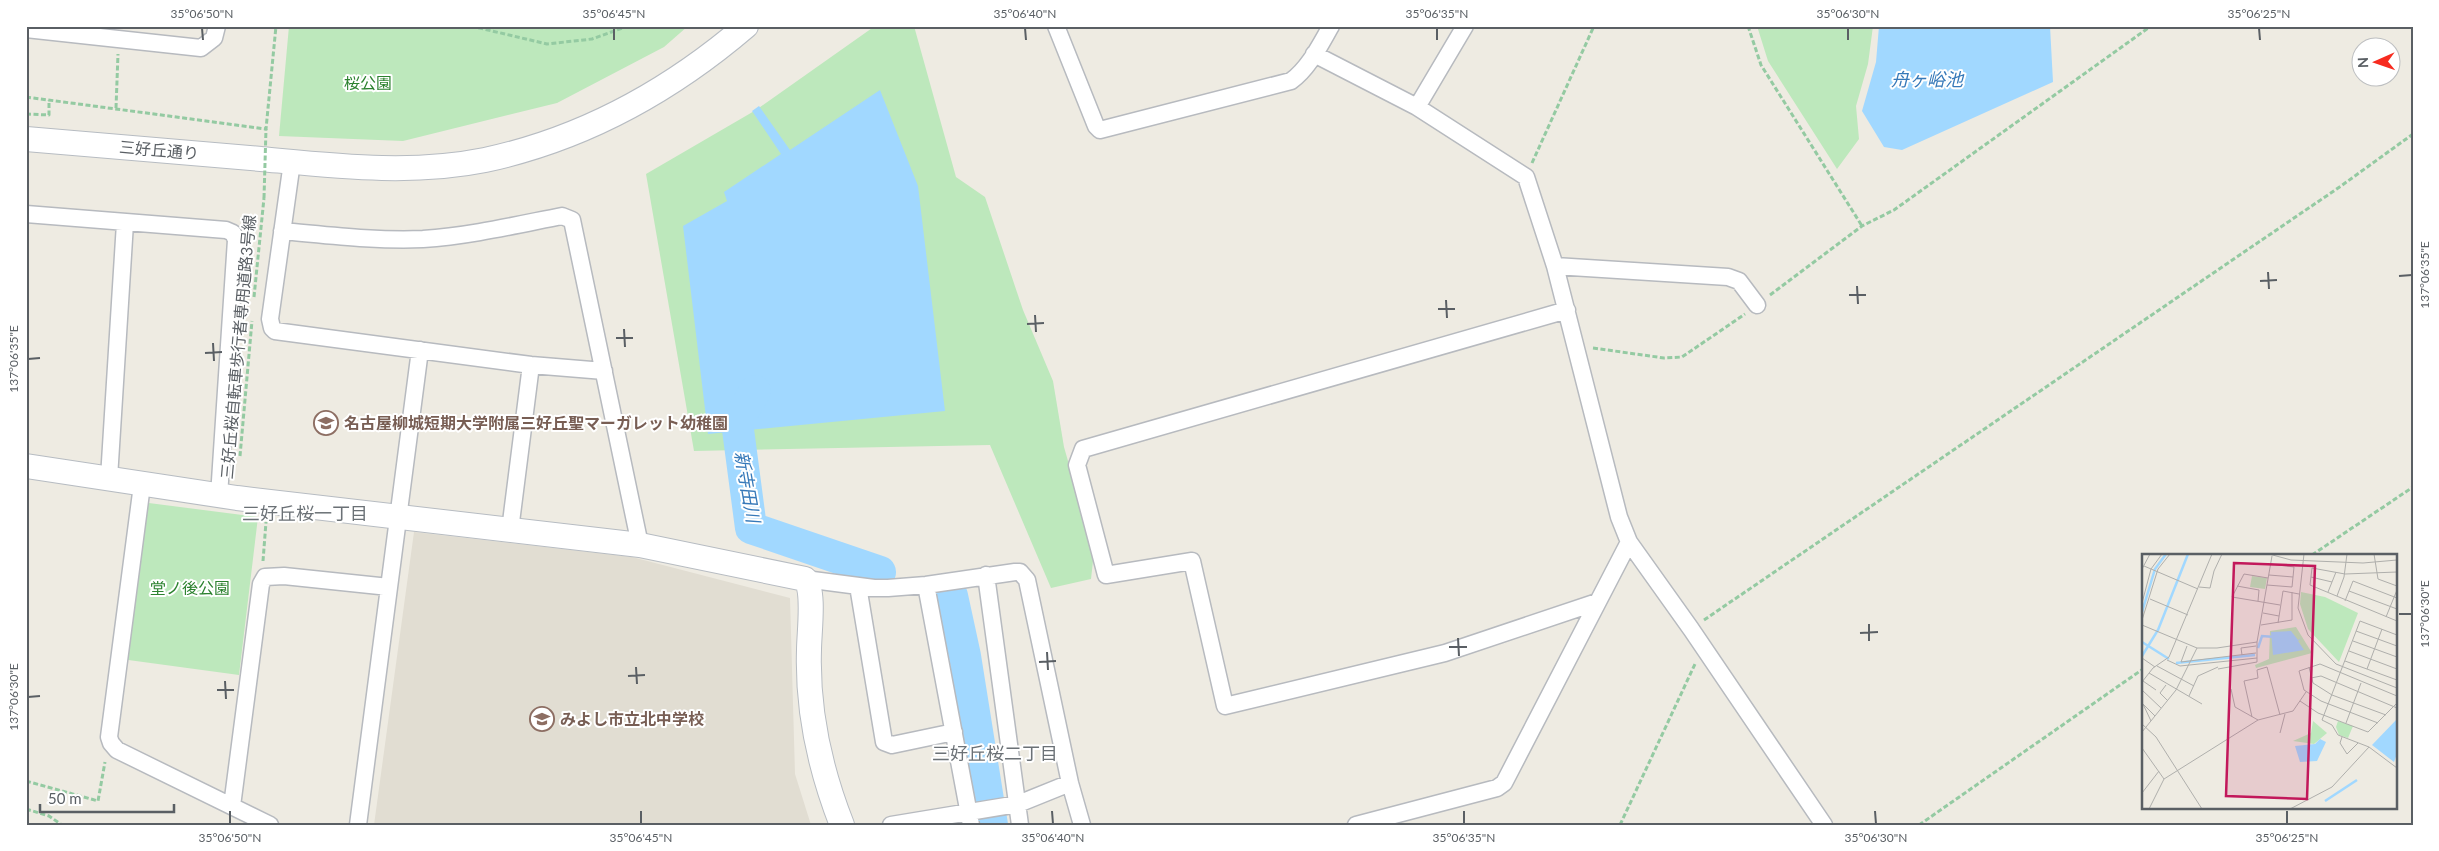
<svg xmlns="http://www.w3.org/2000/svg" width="2439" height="851" font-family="Lato,'Noto Sans JP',sans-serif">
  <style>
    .education { fill: #e1ddd2 }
    .green { fill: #bde8bc }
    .water { fill: #a1d8ff }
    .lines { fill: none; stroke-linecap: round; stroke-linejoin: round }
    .river { stroke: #a1d8ff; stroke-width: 32 }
    .street-casing { stroke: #b7babf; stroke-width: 19 }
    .secondary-casing { stroke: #b7bcc2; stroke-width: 26 }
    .path { stroke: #94caa2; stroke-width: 3; stroke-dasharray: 5 2.5; stroke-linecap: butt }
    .street { stroke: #fff; stroke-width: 16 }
    .secondary { stroke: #fff; stroke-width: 24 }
    .path-bridge { stroke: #94caa2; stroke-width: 3; stroke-dasharray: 5 2.5; stroke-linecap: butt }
    .ticks { fill: none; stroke: #5a5f64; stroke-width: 2 }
    .labels { text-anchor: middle; stroke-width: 4; stroke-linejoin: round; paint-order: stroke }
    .park-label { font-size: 16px; fill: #2c822f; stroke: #fff }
    .street-label { font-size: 16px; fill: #5a5f64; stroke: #fff }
    .education-label { font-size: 16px; font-weight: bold; fill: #785e54; stroke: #fff; text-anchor: start }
    .water-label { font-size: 18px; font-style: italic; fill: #3679b9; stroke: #fff }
    .neighbourhood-label { font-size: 18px; fill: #6b7176; stroke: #fff }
    .inset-river { fill: none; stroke: #a1d8ff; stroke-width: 2.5 }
    .inset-road { fill: none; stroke: #afafac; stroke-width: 1 }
    .view { fill: #c2185b; fill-opacity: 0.15; stroke: #c2185b; stroke-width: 2.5 }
    .inset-edge { fill: none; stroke: #5a5f64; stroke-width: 2.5 }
    .neatline { fill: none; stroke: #5a5f64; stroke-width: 2 }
    .ticks-label { font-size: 12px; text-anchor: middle; fill: #5a5f64 }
  </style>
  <rect width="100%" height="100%" fill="#eeebe2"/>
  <path class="education" d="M414,532L632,557L790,598L795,774L811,825H374Z"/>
  <path class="green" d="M289,26H688L664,47L557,103L403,141L279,136Z
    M875,26H914L956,177L985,197L1023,310L1053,381L1064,447L1094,552L1091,579L1051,588L990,445L694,451L646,174L756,110Z
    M1757,26H1873L1868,64L1856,106L1859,139L1837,169L1768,61Z
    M141,502L258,517L239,675L121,659Z"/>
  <path class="water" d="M1879,26H2050L2053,82L1902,150L1884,147L1862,111L1876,62Z
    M880,90L918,186L945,411L708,434L683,226L727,201L724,192L781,154L752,111L759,106L790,150Z"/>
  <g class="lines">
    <path class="river" d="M755,391L737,422L751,528L880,572
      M952,596L965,656L992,825"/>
    <defs>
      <path id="street" d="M1056,26L1096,126L1100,130L1291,81C1309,68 1320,45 1331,26
        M26,29L201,48L214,38L217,26
        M1314,54L1417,107L1526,177L1555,266L1619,517L1629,542L1691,629L1824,825
        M1417,107L1465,26
        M292,162L270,319L272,328L275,331L531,365L604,371
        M26,214L226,230L233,233L236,240L219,496
        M282,231C328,235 375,241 423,239C469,236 516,225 562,216L572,220L640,545
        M1555,266L1728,277L1739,281L1757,305
        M1567,310L1083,449L1077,465L1106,575L1192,561L1225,706L1445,653L1597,602
        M109,478L125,223
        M142,485L109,737L111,743L117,750L270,825
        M510,530L531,365
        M986,575L1020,825
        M805,579L874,588H888L926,585L1015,572H1020L1027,580L1070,783L1082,825
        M926,585L971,825
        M858,586L884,742L892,745L954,732
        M232,806L261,584L265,577L284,576L389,587
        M358,825L420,350
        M891,825L1018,804L1070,783
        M1356,825L1497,788L1504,783L1629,542"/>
      <path id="secondary" d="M26,139C105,145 183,152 261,159C336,166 411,175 485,160C583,139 670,91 746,26
        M26,466L237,498L640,545L805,579C815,591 809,633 809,650C807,710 820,769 842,825"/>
    </defs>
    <use href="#street" class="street-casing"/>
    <use href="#secondary" class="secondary-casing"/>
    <path class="path" d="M471,26L547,44L592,39L628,26
      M1748,26L1761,65L1862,226
      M26,97L266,129L276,26
      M116,108L118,54
      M26,114L49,115V100
      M1532,163L1594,26
      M1770,295L1862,226L1894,210L2151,26
      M254,297L264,198
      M1593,348L1664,358L1682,357L1745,314
      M240,456L252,321
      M2312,555L2413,487
      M263,561L266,522
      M1704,620L2341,186L2413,134
      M26,781L98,801L105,762
      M26,809L49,816L62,825
      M1620,825L1695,664
      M1919,825L2143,669"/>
    <use href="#street" class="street"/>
    <use href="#secondary" class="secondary"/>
    <path class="path-bridge" d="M264,198L266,129"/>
  </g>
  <path class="ticks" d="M202,28L203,40M614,28V40M1025,28L1026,40M1437,28V40M1848,28V40M2259,28L2260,40M2268,272L2269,289M2399,276L2412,275M2260,281L2277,280M1857,286L1858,304M1849,295H1866M1446,300L1447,318M1438,309H1455M1035,315L1036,332M1027,324L1044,323M624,329L625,347M616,338H633M213,343L214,361M205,353L222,352M28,359L40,358M2399,614H2412M1869,624V641M1860,633L1878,632M1458,638L1459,656M1449,647H1467M1047,652L1048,670M1039,662L1056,661M636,667L637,684M628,676L645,675M225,681L226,699M217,690H234M28,697L40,696M230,811V824M641,811V824M1052,811L1053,824M1464,811V824M1875,811L1876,824M2287,811V824"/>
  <defs>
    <symbol id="school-ring" viewBox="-11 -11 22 22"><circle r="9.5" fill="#fff" stroke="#8d6e63" stroke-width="1.5"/><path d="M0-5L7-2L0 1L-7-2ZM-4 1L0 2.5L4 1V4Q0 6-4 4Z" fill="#8d6e63"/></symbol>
  </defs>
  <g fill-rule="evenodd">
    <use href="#school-ring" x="312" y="409" width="28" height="28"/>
    <use href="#school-ring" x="528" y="705" width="28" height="28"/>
  </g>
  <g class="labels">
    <g class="park-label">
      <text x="368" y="89">桜公園</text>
      <text x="190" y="594">堂ノ後公園</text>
    </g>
    <g class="street-label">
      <text transform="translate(159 150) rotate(5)" y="6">三好丘通り</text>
      <text transform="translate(238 347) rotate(-85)" y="6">三好丘桜自転車歩行者専用道路3号線</text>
    </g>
    <g class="education-label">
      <text x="344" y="429">名古屋柳城短期大学附属三好丘聖マーガレット幼稚園</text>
      <text x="560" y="725">みよし市立北中学校</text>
    </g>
    <g class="water-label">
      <text x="1927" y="86">舟ヶ峪池</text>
      <text transform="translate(747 487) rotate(80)" y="6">新寺田川</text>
    </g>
    <g class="neighbourhood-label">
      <text x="305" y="520">三好丘桜一丁目</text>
      <text x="995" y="760">三好丘桜二丁目</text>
    </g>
  </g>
  <g transform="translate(2142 554)">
    <rect width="255" height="255" fill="#eeebe2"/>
    <path d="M110,22L125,24L123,35L108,33ZM159,38L183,43L216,59L197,108L166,75L158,50ZM154,73L170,99L114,114L113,111L127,105L128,77ZM171,167L185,179L172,190L151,187L169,179ZM196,167L211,172L206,184L197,181L194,173Z" fill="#bde8bc"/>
    <path d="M149,77L156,86L160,84L156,87L162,96L131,101L129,78ZM255,165V200L252,208L230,191ZM178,185L184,188L175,207L158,208L153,192L173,190Z" fill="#a1d8ff"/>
    <path class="inset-river" d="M0,58L13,15L24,0M0,88L27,105M116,94L120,82L133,83M0,102L16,76L46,0M34,109L113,101M183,247L215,226"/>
    <path class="inset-road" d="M127,0L149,6L221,9L255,6M162,0L156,54L166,81L194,110L255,134M191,0H229M232,0L236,25L255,32M2,12L56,35M0,15L8,0M255,18L203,20L170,14L168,31L255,67M127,21L151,23M169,23L190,28M126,24L102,20L90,43L138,51M125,31L150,33L152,13L129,10M95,32L117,36L116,47M57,33L68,34L72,17L80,0M207,37L255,55M186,38L194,18M195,42L202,23L205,0M8,45L46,61M203,47L211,27L255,44M0,49L9,15L20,0M121,59L137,62M244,63L255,36M0,66L16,15L28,0M136,69L141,37L157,40M0,71L55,94H75L115,88L130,2M119,71L150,66V38M214,77L255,92M211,87L255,103M45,92L39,108L114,99M207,97L255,115M100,101L99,94L114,92M0,104L13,113M25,106L38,112L115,104M203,107L255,126M15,112L52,132M167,113L171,129L190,141L244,161M76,115L115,108V88M225,115L240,75M7,119L60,150M169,124L179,122L255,154M1,127L14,136M0,128L11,114L27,103L70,0M24,131L18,139L25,146M89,135L93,153L116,166M0,136L19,154M47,142L56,122L76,113M158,147L176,159L226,178L255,149M1,150L9,167M1,150L13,162M110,163L102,127L116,124L115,116L125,113L138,161M204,169L219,129M236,169L179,147L162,136L157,117L178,110L255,142M0,170L14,183L60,255M0,178L34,136L55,94M138,179L143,160M200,183L198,189L205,200L216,189M227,193L196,181L190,171L180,166L218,67L255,81M0,194L22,225M0,239L17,217M7,255L22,225L116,166L151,157L164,138M148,255L190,233L227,193L255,214"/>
    <path class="view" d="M92,9L173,12L165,245L84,242Z"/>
    <rect width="255" height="255" class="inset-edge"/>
  </g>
  <rect width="2439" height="851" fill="none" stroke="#ffffff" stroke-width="55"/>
  <g transform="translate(2376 62) rotate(268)"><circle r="24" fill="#ffffff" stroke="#bdbfc1"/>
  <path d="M0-4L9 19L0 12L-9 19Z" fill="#f72b1f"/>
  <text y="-8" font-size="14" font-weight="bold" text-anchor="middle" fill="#5a5f64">N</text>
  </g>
  <path d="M40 804v8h134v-8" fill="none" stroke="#5a5f64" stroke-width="2.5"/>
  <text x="48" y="804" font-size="15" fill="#5a5f64" stroke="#ffffff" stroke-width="4" paint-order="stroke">50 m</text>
  <rect x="28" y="28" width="2384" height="796" class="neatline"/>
  <g class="ticks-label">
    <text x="202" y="18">35°06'50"N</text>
    <text x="614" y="18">35°06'45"N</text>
    <text x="1025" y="18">35°06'40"N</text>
    <text x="1437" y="18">35°06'35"N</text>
    <text x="1848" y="18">35°06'30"N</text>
    <text x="2259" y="18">35°06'25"N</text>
    <text transform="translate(2425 275) rotate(-90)" y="4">137°06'35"E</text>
    <text transform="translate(14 359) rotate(-90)" y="4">137°06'35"E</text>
    <text transform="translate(2425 614) rotate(-90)" y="4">137°06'30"E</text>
    <text transform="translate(14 697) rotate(-90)" y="4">137°06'30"E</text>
    <text x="230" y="842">35°06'50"N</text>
    <text x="641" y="842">35°06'45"N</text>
    <text x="1053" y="842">35°06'40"N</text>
    <text x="1464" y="842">35°06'35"N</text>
    <text x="1876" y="842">35°06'30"N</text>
    <text x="2287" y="842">35°06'25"N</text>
  </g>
</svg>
